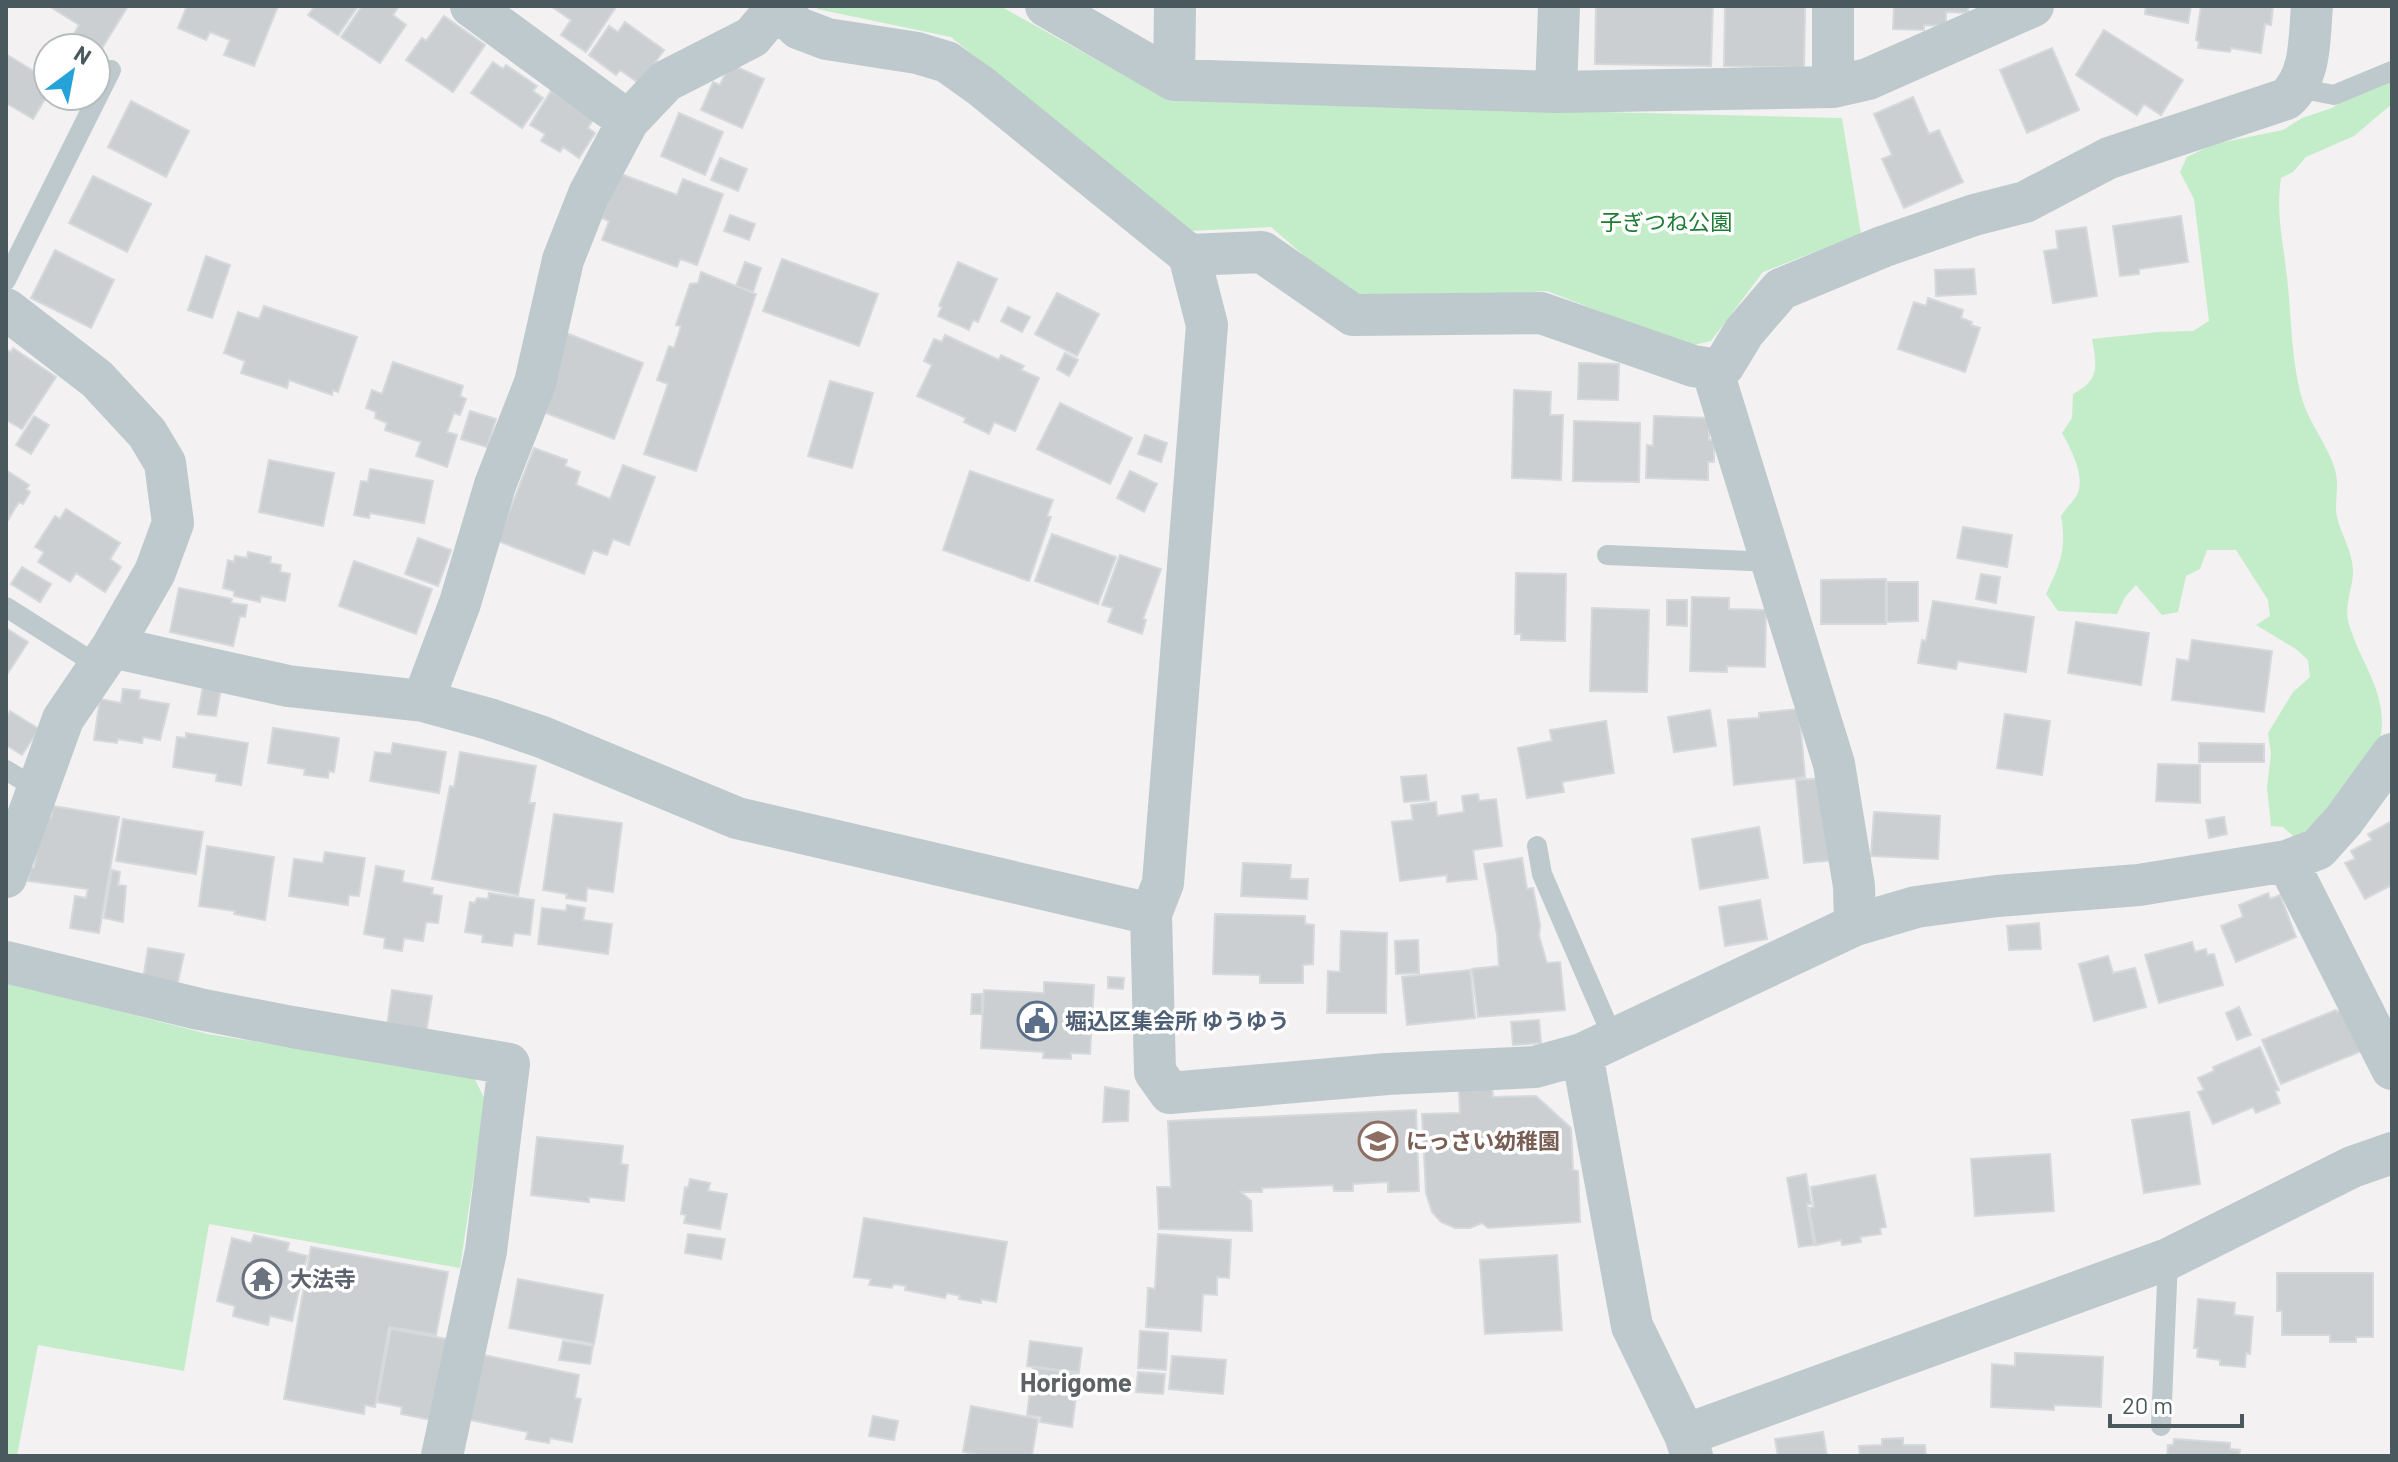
<svg xmlns="http://www.w3.org/2000/svg" width="2398" height="1462" font-family="Barlow,'Noto Sans JP',sans-serif">
  <style>
    .green { fill: #c3edc8 }
    .building { fill: #cbcfd2; stroke: #d5d9db; stroke-width: 2 }
    .lines { fill: none; stroke-linecap: round; stroke-linejoin: round }
    .service { stroke: #bdc9cc; stroke-width: 20 }
    .minor { stroke: #bdc9cc; stroke-width: 42 }
    .labels { text-anchor: middle; stroke-width: 7; stroke-linejoin: round; paint-order: stroke }
    .park-label { font-size: 22px; fill: #1d7b33; stroke: #fff }
    .service-label { font-size: 22px; font-weight: bold; fill: #4e5e75; stroke: #fff; text-anchor: start }
    .education-label { font-size: 22px; font-weight: bold; fill: #785e54; stroke: #fff; text-anchor: start }
    .worship-label { font-size: 22px; font-weight: bold; fill: #5b616d; stroke: #fff; text-anchor: start }
    .quarter-label { font-size: 26px; font-weight: bold; fill: #5d6365; stroke: #fff }
  </style>
  <rect width="100%" height="100%" fill="#f3f1f1"/>
  <path class="green" d="M816,6H1000L1171,101L1842,118L1861,234L1763,272L1711,341L1689,346L1547,291L1378,302L1339,286L1271,227L1189,231L951,37L817,9Z
    M2392,79V104L2354,136L2306,157L2293,172L2281,178C2276,212 2282,235 2286,269C2292,313 2290,358 2303,402C2311,426 2332,452 2336,474C2339,488 2334,503 2337,517C2341,534 2352,551 2353,569C2354,587 2343,605 2349,624C2362,669 2391,694 2379,745L2299,841L2283,827L2271,826L2267,787L2271,754L2268,733L2293,692L2310,677L2308,660L2296,649L2256,625L2270,616L2268,600L2236,550H2207L2200,569L2186,576L2178,612L2162,615L2136,585L2125,597L2117,614L2058,611L2046,594C2060,564 2067,550 2061,516C2065,509 2073,502 2077,495C2086,477 2071,449 2062,433L2072,418L2073,394C2100,380 2097,366 2092,339L2158,332L2193,331L2209,321L2194,199L2180,172L2187,157L2214,144L2283,130L2302,118L2332,108L2354,94Z
    M6,982L208,1034L474,1077L485,1100L460,1268L209,1224L184,1371L38,1345L17,1456H6Z"/>
  <path class="building" d="M49,6H128L96,58V48H66L79,25Z
    M187,6H278L254,66L224,55L230,40L210,32L206,40L178,28Z
    M315,6H358L338,35L308,15Z
    M362,6H399L393,15L406,25L380,63L341,37Z
    M1596,6H1713L1711,66L1595,64Z
    M1725,6H1805L1804,68L1724,66Z
    M1894,6H1968V13L1946,12V26L1924,25V30L1893,29Z
    M2146,6H2191L2188,23L2145,14Z
    M2201,6H2273L2271,25L2265,24L2261,53L2231,48L2230,52L2198,48L2199,42L2196,40Z
    M552,7V6L616,7L586,52L561,35L571,20Z
    M444,16L485,45L453,92L406,60L422,38L426,41Z
    M625,22L664,50L640,84L620,70L616,75L589,55L609,26L618,32Z
    M2104,30L2183,80L2161,115L2144,104L2137,115L2076,75Z
    M2052,48L2079,110L2027,133L2000,70Z
    M6,54L48,80V94L33,119L6,103Z
    M493,62L503,69L506,65L537,86L533,91L543,98L522,128L471,93Z
    M730,64L764,79L742,128L701,110L713,82L720,85Z
    M551,91L594,118L588,128L595,133L579,158L563,147L560,152L541,141L545,134L530,125Z
    M1913,97L1929,134L1939,130L1963,182L1904,208L1882,159L1892,155L1874,114Z
    M131,101L189,131L166,177L108,147Z
    M679,113L723,132L705,175L661,156Z
    M720,158L747,169L738,191L711,180Z
    M618,173L677,195L683,179L723,194L697,265L680,259L677,267L602,240L609,221L602,218Z
    M93,176L151,204L127,252L69,223Z
    M730,215L755,224L749,240L724,231Z
    M2181,216L2188,262L2139,269V274L2120,276L2113,226Z
    M2086,227L2097,296L2053,303L2044,251L2058,249L2056,231Z
    M55,250L114,280L91,328L31,298Z
    M206,256L230,265L212,318L188,310Z
    M782,259L878,294L859,346L763,311Z
    M745,262L761,268L753,292L736,286Z
    M958,262L997,279L978,322L973,320L969,330L938,316L942,307L939,306Z
    M1974,269L1976,294L1936,296L1935,270Z
    M701,272L756,294L696,471L644,454L668,384L657,380L669,346L674,348L681,326L676,325L690,284L698,283Z
    M1057,293L1099,314L1077,356L1035,334Z
    M1928,298L1963,310L1961,318L1972,322L1971,325L1980,328L1965,372L1898,349L1914,302L1926,306Z
    M264,306L357,337L338,392L333,390L332,395L289,380L287,388L241,373L245,361L224,353L238,312L259,319Z
    M1008,307L1030,317L1022,332L1001,321Z
    M561,331L643,363L614,439L546,413Z
    M945,335L999,360L1001,355L1024,366L1021,370L1039,378L1015,431L994,422L989,434L964,422L966,418L917,396L932,365L924,361L934,339L942,342Z
    M13,348L56,377L22,429L6,420V349L11,352Z
    M1065,353L1078,360L1069,376L1057,369Z
    M393,362L463,386L460,396L466,399L460,415L454,413L447,432L457,435L447,467L416,456L421,442L385,430L387,423L375,418L376,412L366,408L372,390L382,394Z
    M1579,363L1619,364L1618,400L1578,399Z
    M830,381L873,393L852,468L808,456Z
    M1514,390L1551,392L1550,415H1563L1561,480L1512,478Z
    M1060,403L1132,438L1110,484L1037,449Z
    M470,411L496,419L487,447L461,439Z
    M34,416L49,425L31,454L16,445Z
    M1654,416L1709,418V440H1714V462H1708V480L1646,478L1647,445L1653,446Z
    M1574,421L1640,423L1639,482L1573,481Z
    M1145,435L1167,443L1161,462L1138,454Z
    M534,448L567,460L565,466L580,472L576,485L610,499L623,465L655,477L629,545L613,539L607,555L593,550L584,574L498,541Z
    M269,460L334,473L323,526L259,512Z
    M370,469L433,481L424,523L370,513L369,518L354,515L361,481L368,482Z
    M6,470L29,485L26,489L30,492L23,504L19,502L8,520Z
    M970,471L1053,500L1047,516L1051,517L1029,581L943,550Z
    M1130,471L1157,484L1144,512L1117,498Z
    M66,509L120,543L110,559L121,567L105,592L76,573L70,582L38,562L44,552L35,547L55,516L60,519Z
    M1963,527L2012,535L2007,567L1957,558Z
    M1052,534L1116,557L1098,604L1035,581Z
    M418,538L451,550L438,586L405,574Z
    M248,552L271,557L270,563L281,565L280,572L290,574L285,601L261,596L260,602L234,596V591L223,588L228,560L234,562L235,556L247,558Z
    M1120,555L1161,569L1143,619L1146,620L1142,634L1108,622L1113,608L1102,605Z
    M354,561L432,589L416,634L339,606Z
    M22,567L51,584L40,602L11,584Z
    M1516,573L1566,574L1565,641L1521,640V634H1515Z
    M1981,574L2000,577L1996,603L1976,599Z
    M1886,579V624H1821V580Z
    M1887,582H1918V621L1887,622Z
    M179,588L232,599L231,603L247,605L245,617L240,616L233,646L170,632Z
    M1692,597L1729,598V609L1766,610L1765,667L1727,666V672L1690,671Z
    M1667,600H1687V626L1667,625Z
    M1933,601L2034,617L2026,672L1958,661L1956,669L1918,663L1922,640L1926,641Z
    M1592,608L1649,610L1647,692L1590,691Z
    M2076,622L2149,633L2141,685L2068,673Z
    M6,628L28,642L6,676Z
    M2192,640L2272,651L2264,712L2172,700L2177,659L2189,661Z
    M203,686L221,689L216,716L198,714Z
    M123,689L140,691L139,699L169,704L160,740L143,737L142,743L118,739L117,743L94,740L100,699L121,703Z
    M1799,709L1805,777L1734,785L1728,720L1759,718V713Z
    M1710,710L1716,746L1674,752L1668,717Z
    M10,711L39,729L22,755L6,745V718Z
    M2005,714L2050,721L2042,775L1997,768Z
    M1606,721L1614,773L1562,782L1564,792L1527,798L1518,748L1552,741L1550,730Z
    M273,728L339,738L334,772L329,771L328,778L304,775L305,769L268,763Z
    M186,733L248,743L241,785L216,781L217,774L173,767L177,737L186,738Z
    M393,743L446,752L439,793L370,781L375,752L391,754Z
    M2199,743L2264,744V762H2199Z
    M460,752L536,766L529,803H535L518,895L432,879L450,786L454,787Z
    M2158,764L2200,765V803L2156,801Z
    M1426,775L1429,800L1404,802L1401,777Z
    M1827,778L1835,860L1804,863L1796,780Z
    M1478,794L1479,801L1496,799L1502,846L1473,850L1477,879L1447,882V875L1400,881L1392,822L1413,820L1411,805L1436,802L1437,816L1464,812L1462,796Z
    M53,806L119,817L99,933L70,928L75,896L86,898L88,889L28,881L31,867L34,868L39,839V816L51,818Z
    M1874,812L1940,816L1938,859L1871,856Z
    M554,814L622,823L613,892L587,888L586,901L566,898L567,894L543,890Z
    M2224,817L2227,834L2209,838L2206,820Z
    M123,819L203,832L196,874L116,861Z
    M2392,821V885L2365,899L2345,863L2355,859L2351,851L2372,840L2368,834Z
    M1759,827L1768,878L1700,889L1692,839Z
    M207,846L274,857L265,920L234,914L235,911L199,906Z
    M325,852L365,858L359,896L349,895L348,905L289,896L294,859L323,863Z
    M1522,858L1527,889L1533,888L1540,925L1539,936L1547,963L1560,962L1565,1010L1478,1017L1472,969L1499,966L1497,935L1484,864Z
    M1243,863L1291,865L1290,879H1308L1307,899L1241,896Z
    M376,866L404,871L402,882L433,888L432,894L442,896L438,923L426,922L423,941L404,938L402,951L384,948L385,938L364,934Z
    M112,870L120,872L118,885L126,886L123,922L104,918Z
    M489,893L534,900L530,935L514,933L512,946L482,942L483,935L465,932L470,902L475,903L477,898L488,899Z
    M2268,893L2270,899L2280,895L2296,937L2236,962L2221,926L2243,917L2239,905Z
    M1760,900L1767,939L1725,946L1719,907Z
    M567,905L585,908L583,920L612,924L608,954L538,944L542,908L566,911Z
    M1215,914L1305,916V924L1314,925L1313,964L1303,965V983H1260V975L1213,974Z
    M2039,923L2041,949L2009,950L2007,926Z
    M1341,931L1387,933L1386,1013H1327L1328,971L1340,972Z
    M1418,940L1419,973L1396,974L1395,941Z
    M2192,942L2195,952L2206,949L2207,955L2214,954L2223,985L2159,1003L2145,955Z
    M148,948L184,954L177,986L143,980Z
    M2108,956L2113,973L2135,968L2146,1007L2094,1021L2079,964Z
    M1470,970L1475,1018L1407,1025L1402,977Z
    M1108,977L1124,978L1123,989L1108,988Z
    M1044,982L1094,985L1090,1054L1071,1053V1059L1043,1058L1044,1052L981,1048L984,990L1044,993Z
    M392,990L432,996L426,1033L387,1026Z
    M972,994H982V1014H971Z
    M2239,1007L2251,1035L2237,1040L2226,1013Z
    M2347,1008L2364,1050L2281,1084L2262,1040L2336,1010L2337,1012Z
    M1539,1020L1541,1043L1513,1045L1511,1022Z
    M2260,1047L2279,1090L2275,1091L2280,1103L2256,1113L2253,1107L2213,1124L2198,1092L2204,1090L2198,1078L2214,1071L2213,1067Z
    M1105,1087L1129,1091L1128,1121L1103,1122Z
    M1492,1088L1493,1097L1536,1096L1571,1128L1573,1170L1578,1171L1580,1222L1488,1228L1482,1223L1470,1228H1455L1441,1222L1432,1212L1426,1193L1422,1114L1460,1113L1459,1090Z
    M1416,1110L1419,1191L1388,1192V1182L1353,1184V1191H1334L1333,1185L1262,1188V1192H1241L1251,1201L1252,1231L1159,1229L1157,1187H1171L1168,1121Z
    M2189,1112L2200,1184L2144,1193L2132,1120Z
    M537,1137L623,1146L621,1164L628,1165L624,1201L589,1197V1202L531,1195Z
    M2050,1154L2054,1211L1975,1216L1971,1159Z
    M1806,1174L1811,1204H1807L1814,1245L1799,1247L1787,1178Z
    M1875,1175L1886,1227L1880,1228L1881,1234L1860,1237L1861,1242L1842,1245L1841,1240L1816,1245L1809,1208L1814,1207L1811,1187Z
    M690,1179L710,1183L708,1191L727,1194L720,1229L684,1223L686,1215L681,1214L685,1187L688,1188Z
    M864,1218L1007,1242L996,1302L981,1299V1303L959,1299L960,1296L947,1293L945,1298L905,1290L906,1286L893,1284L892,1288L869,1285L871,1279L854,1277Z
    M688,1234L725,1239L721,1259L685,1253Z
    M1158,1234L1231,1240L1229,1278L1217,1277V1295L1203,1294L1201,1331L1146,1327L1148,1288L1155,1289Z
    M254,1235L289,1243L287,1251L307,1256L292,1321L270,1316L268,1325L233,1316L235,1306L217,1301L232,1238L251,1243Z
    M311,1247L448,1272L436,1335L389,1327L375,1407L365,1405L364,1414L284,1399Z
    M1557,1255L1562,1330L1485,1334L1480,1260Z
    M2277,1273H2373V1337H2356V1342H2330V1335H2282V1311H2277Z
    M518,1279L603,1295L594,1344L509,1328Z
    M2198,1299L2235,1303L2234,1315L2253,1317L2250,1354L2246,1353L2245,1367L2220,1365V1360L2197,1357L2198,1348H2194Z
    M391,1329L447,1339L432,1420L401,1414L402,1407L377,1402Z
    M1140,1331L1168,1333L1166,1370L1138,1368Z
    M563,1341L593,1346L590,1364L559,1360Z
    M1030,1341L1082,1348L1079,1372L1027,1366Z
    M2015,1353L2103,1357L2101,1407L2054,1405V1410L1991,1407L1992,1364L2015,1366Z
    M484,1355L579,1375L575,1398L581,1399L572,1442L550,1438L549,1443L526,1439L528,1432L470,1420Z
    M1172,1356L1226,1360L1223,1394L1169,1389Z
    M1033,1367L1079,1374L1072,1427L1040,1422L1041,1417L1027,1415Z
    M1138,1372L1165,1374L1163,1394L1136,1392Z
    M971,1406L1038,1419L1032,1456H986L963,1452Z
    M873,1416L898,1421L894,1440L869,1436Z
    M1823,1432L1827,1456H1778L1775,1439Z
    M1903,1438V1445H1925L1926,1456H1860L1859,1446L1882,1445V1439Z
    M2174,1439L2230,1443V1449L2240,1450L2239,1456H2167L2168,1445H2173Z"/>
  <g class="lines">
    <path class="service" d="M2298,88L2334,95L2392,71
      M6,280L111,70
      M1607,555L1774,562
      M6,607L99,666
      M6,770L37,789
      M1537,846L1542,874L1614,1040
      M2161,1426L2168,1259"/>
    <path class="minor" d="M471,6L628,121
      M776,6L798,28L827,39L917,53L947,62L982,87L1189,255L1262,252L1353,315L1541,313L1693,366L1712,369L1724,365L1744,332L1781,289L1882,247L1974,215L2025,202L2109,158L2286,99C2312,76 2309,38 2312,6
      M1046,6L1174,80L1556,92L1833,87L1868,79L2033,6
      M1174,80L1175,6
      M1833,87V6
      M1556,92L1559,6
      M6,309L97,379L147,433L165,463L173,523L155,572L112,647L63,719L6,877
      M1712,369L1834,764L1854,886L1855,925
      M112,647L288,686L423,701L489,719L542,737L737,818L1151,914L1155,1072L1170,1093L1387,1074L1535,1067L1582,1054L1855,925L1916,907L1997,896L2139,885L2287,861L2318,849L2344,820L2392,754
      M423,701L460,603L495,485L535,383L563,260L589,194L628,121L666,81L752,37L778,6
      M2287,861L2392,1069
      M1151,914L1163,883L1207,325L1189,255
      M6,962L199,1009L292,1027L509,1064L486,1251L442,1456
      M1582,1054L1632,1326L1685,1435L1692,1456
      M1685,1435L2168,1259L2352,1167L2392,1153"/>
  </g>
  <defs>
    <symbol id="civic-ring" viewBox="-11 -11 22 22"><circle r="9.5" fill="#fff" stroke="#5c6f8a" stroke-width="1.5"/><path d="M-.6-6.5H3V-4.5H.6V-3L4-1V1h2V6H-6V1h2V-1L-.6-3ZM-1.2 2.5V6h2.4V2.5Z" fill="#5c6f8a"/></symbol>
    <symbol id="school-ring" viewBox="-11 -11 22 22"><circle r="9.5" fill="#fff" stroke="#8d6e63" stroke-width="1.5"/><path d="M0-5L7-2L0 1L-7-2ZM-4 1L0 2.5L4 1V4Q0 6-4 4Z" fill="#8d6e63"/></symbol>
    <symbol id="temple-ring" viewBox="-11 -11 22 22"><circle r="9.5" fill="#fff" stroke="#6b7280" stroke-width="1.5"/><path d="M0-6L5-2H3V0L6.5 2.5H4V6H1.5V3h-3V6H-4V2.5H-6.5L-3 0V-2H-5Z" fill="#6b7280"/></symbol>
  </defs>
  <g fill-rule="evenodd">
    <use href="#civic-ring" x="1015" y="999" width="44" height="44"/>
    <use href="#school-ring" x="1356" y="1119" width="44" height="44"/>
    <use href="#temple-ring" x="240" y="1257" width="44" height="44"/>
  </g>
  <g class="labels">
    <g class="park-label">
      <text x="1666" y="230">子ぎつね公園</text>
    </g>
    <g class="service-label">
      <text x="1065" y="1029">堀込区集会所 ゆうゆう</text>
    </g>
    <g class="education-label">
      <text x="1406" y="1149">にっさい幼稚園</text>
    </g>
    <g class="worship-label">
      <text x="290" y="1287">大法寺</text>
    </g>
    <g class="quarter-label">
      <text x="1076" y="1392">Horigome</text>
    </g>
  </g>
  <rect width="2398" height="1462" fill="none" stroke="#4a595d" stroke-width="16"/>
  <g transform="translate(72 72) rotate(32)"><circle r="38" fill="#ffffff" stroke="#b7bdbe" stroke-width="2"/>
  <path d="M0-6L14 30L0 20L-14 30Z" fill="#25a3d9"/>
  <text y="-12" font-size="22" font-weight="bold" text-anchor="middle" fill="#4a595d">N</text>
  </g>
  <path d="M2110 1414v12h132v-12" fill="none" stroke="#4a595d" stroke-width="4"/>
  <text x="2122" y="1414" font-size="24" fill="#4a595d" stroke="#ffffff" stroke-width="6" paint-order="stroke">20 m</text>
</svg>
